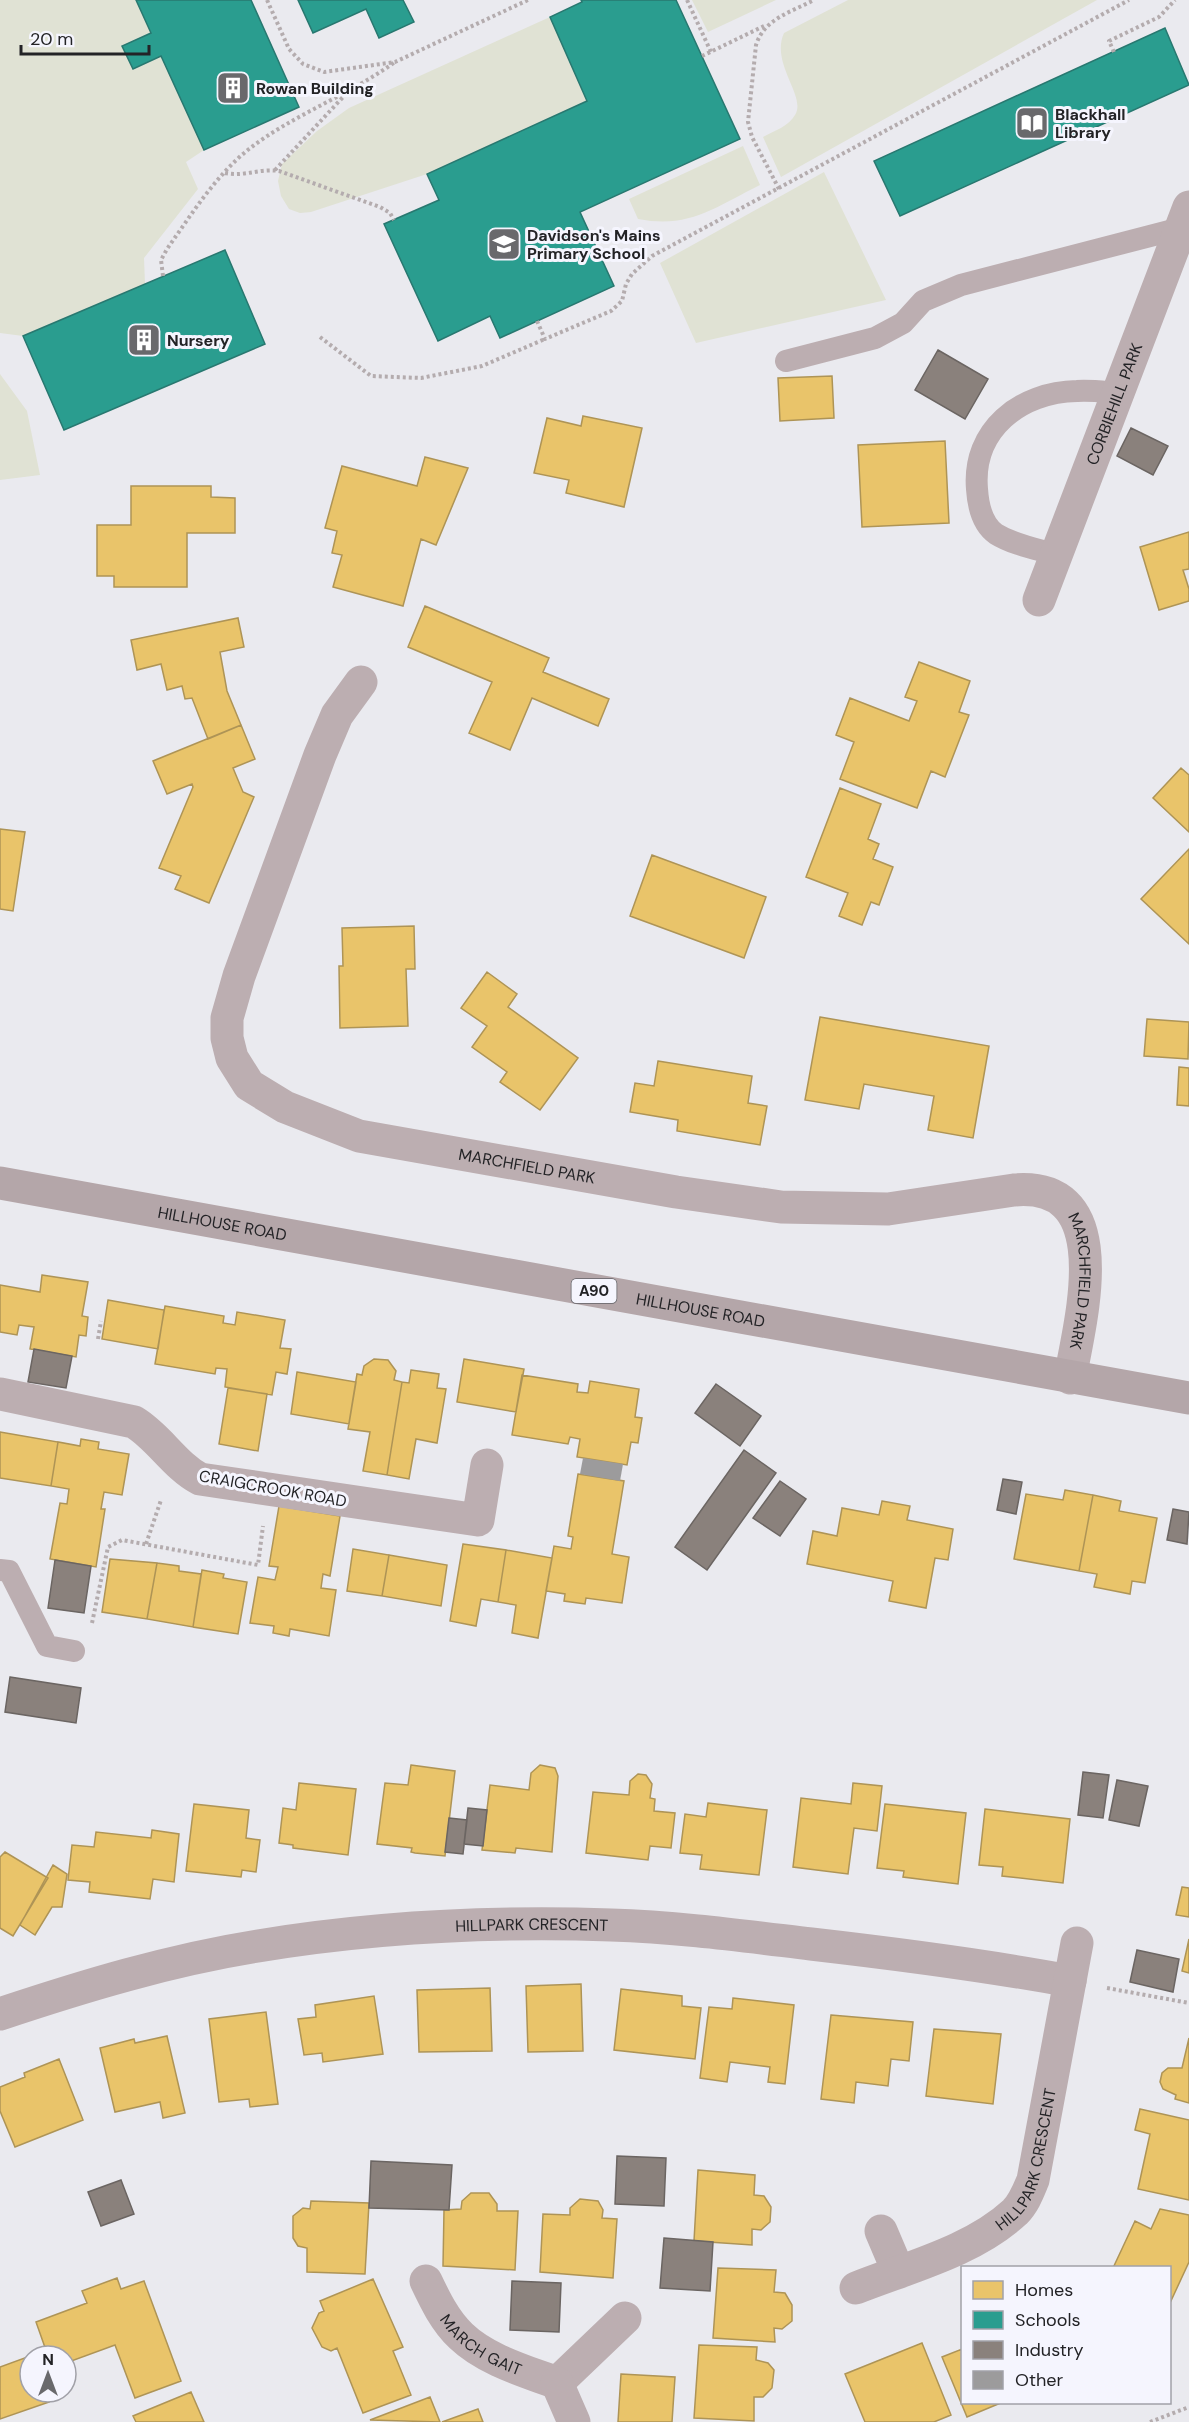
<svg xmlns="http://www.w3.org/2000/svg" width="1189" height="2422" font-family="'DM Sans',sans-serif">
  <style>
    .green { fill: #e0e2d4 }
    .homes { fill: #e9c46a; stroke: #ae9456; stroke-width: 1.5 }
    .schools { fill: #2a9d8f; stroke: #287870; stroke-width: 1.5 }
    .industry { fill: #8a817c; stroke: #6b6562; stroke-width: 1.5 }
    .building { fill: #9c9b9c }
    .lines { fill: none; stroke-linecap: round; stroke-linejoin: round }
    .path { stroke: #b4acae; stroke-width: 4; stroke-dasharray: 3 3; stroke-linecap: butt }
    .service { stroke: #bcaeb1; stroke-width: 22 }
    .minor { stroke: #bcaeb1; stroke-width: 33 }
    .primary { stroke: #b4a6a9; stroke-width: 33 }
    .labels { text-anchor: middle; stroke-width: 6; stroke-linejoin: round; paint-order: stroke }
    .shield { fill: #f5f5fe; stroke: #626267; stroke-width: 1.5 }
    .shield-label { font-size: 15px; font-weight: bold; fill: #232326 }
    .poi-label { font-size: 16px; font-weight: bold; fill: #232326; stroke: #f5f5fe; text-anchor: start }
    .street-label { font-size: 16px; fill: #232326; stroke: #f5f5fe }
  </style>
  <rect width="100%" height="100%" fill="#eaeaef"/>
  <path class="green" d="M0,0H136L151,33L122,46L133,69L161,56L204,150L186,162L198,189L144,258L145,284L23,336L0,333Z
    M692,0H776L708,32Z
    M848,0H1097L781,177L763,137C774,131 789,126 795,115C807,97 770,63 784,33Z
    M550,17L587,101L427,174L311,212L300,213L289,209L281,196L278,181L282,164L317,131L349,108Z
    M743,146L760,185C715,207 690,229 638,219L629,199Z
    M824,172L886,300L696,343L660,263Z
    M0,374L27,411L40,475L0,480Z"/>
  <path class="homes" d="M832,376L834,418L780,421L778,378Z
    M583,416L642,428L624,507L566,493L569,480L534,473L547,418L581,426Z
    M945,441L949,523L862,527L858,445Z
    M425,457L468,468L436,545L421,539L403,606L333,587L342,555L332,553L337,531L325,528L342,466L417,486Z
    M131,486H211V497L235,498V533H187V587H114V576H97V525H131Z
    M1189,532V569L1183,570L1189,589V601L1159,610L1140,547Z
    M425,606L549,658L543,672L609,699L598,726L532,698L510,750L469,733L492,682L408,647Z
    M238,618L244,647L220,652L227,691L241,725L208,739L192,698L185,699L182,686L167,690L161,664L137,670L131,640Z
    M919,662L970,681L959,712L969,715L945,777L931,771L917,808L840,779L854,742L836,735L850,698L909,721L917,701L905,697Z
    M241,725L255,759L233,768L243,792L254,797L209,903L175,889L181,876L159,868L193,787L192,784L167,794L153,761Z
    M1181,768L1189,775V832L1153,798Z
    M840,788L881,804L868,839L879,844L873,859L893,867L879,905L871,902L862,925L839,916L848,893L806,877Z
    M0,829L25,832L13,911L0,909Z
    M1189,849V944L1141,899Z
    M652,855L766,897L744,958L630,916Z
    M414,926L415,969H406L408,1026L340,1028L339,966H343L342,928Z
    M487,972L517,994L508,1007L578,1058L540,1110L500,1082L507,1072L472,1047L487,1026L461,1008Z
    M820,1017L989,1046L973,1138L928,1130L934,1096L864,1084L859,1109L805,1100Z
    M1147,1019L1189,1022L1188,1059L1144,1056Z
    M658,1061L752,1076L748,1103L767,1106L760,1145L677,1131L678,1120L630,1112L635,1083L654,1086Z
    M1179,1067L1189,1068V1106L1177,1105Z
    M42,1275L88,1282L82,1316L88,1317L86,1336L79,1335L76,1357L30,1349L34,1327L19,1325L17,1335L0,1332V1285L40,1292Z
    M108,1300L164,1310L158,1349L102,1339Z
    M165,1306L224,1316L223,1323L235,1325L237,1312L285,1320L280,1348L291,1349L287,1374L276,1372L272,1395L225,1387L227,1369L216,1368L215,1374L155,1364Z
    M374,1359L388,1360L396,1371L394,1380L402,1382L387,1475L363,1471L370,1432L348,1429L357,1374L362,1375L364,1366Z
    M464,1359L524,1369L516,1412L457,1402Z
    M411,1370L439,1374L437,1388L446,1389L437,1443L416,1439L409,1479L387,1475L402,1382L409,1383Z
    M297,1372L356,1382L349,1424L291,1414Z
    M522,1375L578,1384L577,1392L588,1393L590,1381L639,1389L635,1417L642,1418L638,1443L631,1442L627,1465L577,1457L580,1439L570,1437L568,1444L512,1435Z
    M228,1388L267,1394L258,1451L219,1444Z
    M0,1432L58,1442L51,1486L0,1478Z
    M81,1439L99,1442L98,1449L129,1454L122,1495L104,1492L101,1509H105L96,1567L50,1559L60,1503L67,1504L69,1489L51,1486L58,1442L80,1446Z
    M578,1474L624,1481L612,1554L629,1557L622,1603L586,1598L585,1604L564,1601L565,1594L546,1591L554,1546L571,1549L573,1537L568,1536Z
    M1065,1490L1093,1495L1079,1571L1014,1559L1026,1494L1063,1500Z
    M1093,1495L1121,1501L1119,1511L1157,1518L1145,1583L1132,1581L1130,1594L1094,1587L1097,1574L1079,1571Z
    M882,1501L910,1506L907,1520L953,1529L948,1560L935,1558L926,1608L889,1601L893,1581L807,1564L813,1531L837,1536L842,1508L879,1515Z
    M279,1506L340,1516L330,1576L323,1574L321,1588L336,1590L329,1636L290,1629L289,1636L273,1633L274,1626L250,1623L258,1577L275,1580L278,1567L269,1566Z
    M463,1544L506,1550L498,1602L481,1599L476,1626L450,1621Z
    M353,1549L389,1555L382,1596L347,1591Z
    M506,1550L552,1558L538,1638L512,1633L516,1605L498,1602Z
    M389,1555L447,1565L441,1606L382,1596Z
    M110,1559L157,1563L147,1619L102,1612Z
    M157,1563L179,1566V1571L201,1574L193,1627L147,1619Z
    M202,1570L224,1574L223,1578L247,1582L238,1634L193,1627Z
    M411,1765L455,1771L445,1856L415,1853L411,1852L412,1848L377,1844L385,1783L408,1785Z
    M540,1765L555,1768L558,1776L552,1852L516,1848L515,1853L482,1850L490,1785L529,1790L531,1773Z
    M638,1774L646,1775L652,1784L650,1798L655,1799L654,1811L675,1813L671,1848L650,1846L648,1860L586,1853L593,1792L629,1795L630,1781Z
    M299,1783L356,1789L348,1855L293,1848V1845L279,1843L283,1808L296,1810Z
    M853,1783L882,1786L877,1831L854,1828L848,1874L793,1867L801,1798L851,1804Z
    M708,1803L767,1810L759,1875L700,1869L702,1855L680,1853L685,1814L706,1817Z
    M194,1804L249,1810L246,1838L260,1840L256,1872L242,1870L241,1877L186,1871Z
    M885,1804L966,1813L958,1884L903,1877L904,1871L877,1868Z
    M985,1809L1070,1819L1063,1883L1002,1876L1003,1867L979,1865Z
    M152,1830L179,1834L174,1882L153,1879L150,1899L89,1892L90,1882L68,1880L72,1845L94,1847L96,1832L151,1838Z
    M5,1852L48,1878L13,1936L0,1928V1857Z
    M53,1865L67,1874L62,1907H52L35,1935L20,1925Z
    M1182,1887L1189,1888V1917L1176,1915Z
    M1189,1939V1973L1182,1971Z
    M581,1984L583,2051L528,2052L526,1986Z
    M490,1988L492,2051L419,2052L417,1990Z
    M621,1989L682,1996V2006L701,2008L695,2059L614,2050Z
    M374,1996L383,2054L323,2062L322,2053L304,2055L298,2019L316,2017L315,2005Z
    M733,1998L794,2005L785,2084L768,2082L770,2067L730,2062L727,2082L700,2078L709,2007L732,2009Z
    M266,2012L278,2104L250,2107L249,2099L219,2102L209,2019Z
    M831,2015L913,2022L909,2061L891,2059L888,2086L856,2082L854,2103L821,2099Z
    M934,2029L1001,2034L993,2104L926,2096Z
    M167,2036L185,2113L163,2118L160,2102L115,2112L100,2048L134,2039L135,2043Z
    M1189,2038V2103L1175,2099L1176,2095L1163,2089L1160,2082L1162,2073L1168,2068H1182Z
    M59,2059L83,2120L15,2147L0,2111V2087L25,2077L24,2073Z
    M1140,2109L1189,2120V2200L1138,2189L1150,2134L1135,2130Z
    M698,2170L755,2175L754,2195L764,2196L771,2207L770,2222L761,2230L752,2229V2245L694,2241Z
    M471,2193H489L497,2204V2211H518L515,2270L443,2266L444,2210L461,2209L462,2201Z
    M580,2199L598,2201L603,2210L602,2218L617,2219L613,2278L540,2272L543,2214L570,2215V2208Z
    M311,2201L369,2203L365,2274L307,2272V2248L298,2246L293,2238V2216L303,2208L310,2209Z
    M1160,2209L1189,2215V2262L1170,2303V2268H1113L1135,2221L1151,2229Z
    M718,2268L776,2270L774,2292L785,2293L792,2305V2321L782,2329L774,2328L775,2342L713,2338Z
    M117,2278L121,2289L144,2281L181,2381L135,2398L115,2345L66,2363V2356H48L36,2322L87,2303L82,2291Z
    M373,2279L403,2347L393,2351L411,2395L363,2413L337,2348L331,2351L322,2347L312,2328L319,2313L324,2311L320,2301Z
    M922,2343L951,2415L934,2422H865L845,2374Z
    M699,2345L757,2347L756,2360L768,2363L774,2370L772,2388L763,2397H754V2421L694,2418Z
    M962,2349V2402H1003L967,2417L942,2357Z
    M30,2356V2392H45L49,2402L0,2419V2367Z
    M621,2374L675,2377L672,2422H618Z
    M191,2392L204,2422H136L133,2416Z
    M430,2397L440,2422L370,2420Z
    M478,2409L483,2422H442Z"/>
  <path class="schools" d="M136,0H251L299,107L204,150L161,56L133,69L122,46L151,33Z
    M298,0H403L414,22L379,38L366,9L313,33Z
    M581,0H676L740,139L580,212L614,286L500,338L490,316L438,341L384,224L439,200L427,174L587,101L550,17L582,2Z
    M1165,28L1189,85L900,216L874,161Z
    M225,250L265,344L64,430L23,336Z"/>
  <path class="industry" d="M938,350L988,379L965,419L915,390Z
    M1131,428L1168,446L1153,475L1117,456Z
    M34,1349L72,1356L66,1388L28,1382Z
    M716,1384L761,1416L740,1446L695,1413Z
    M744,1450L776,1473L707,1570L675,1547Z
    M1003,1479L1022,1482L1016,1514L997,1510Z
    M780,1481L806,1499L780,1536L753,1518Z
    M1173,1509L1189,1512L1187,1544L1167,1540Z
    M55,1560L91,1566L84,1613L48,1608Z
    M10,1677L81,1688L76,1723L5,1712Z
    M1083,1772L1109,1775L1103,1818L1078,1815Z
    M1117,1780L1148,1786L1139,1826L1109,1820Z
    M468,1808L487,1810L483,1846L464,1844Z
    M449,1818L467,1820L463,1854L445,1852Z
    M1137,1950L1179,1959L1173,1992L1130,1982Z
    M617,2156L666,2158L664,2206L615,2204Z
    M371,2161L452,2165L449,2210L369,2208Z
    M121,2180L134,2214L101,2226L88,2192Z
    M664,2238L713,2242L710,2291L660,2288Z
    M512,2281L561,2283L559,2332L510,2330Z"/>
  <path class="building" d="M583,1458L623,1464L620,1481L580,1474Z"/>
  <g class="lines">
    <path class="path" d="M267,0L289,49L303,64L324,72L395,62L528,0
      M687,0L711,52
      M1114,52L1109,41L1159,17L1175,0
      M702,56L764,26
      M275,170L344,96
      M225,173C244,177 260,168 279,171L380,207L390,213L394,220
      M779,189L752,137L748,122L756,45C764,19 791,12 814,0
      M163,276L161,260L167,249C191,215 216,175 249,149C291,116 349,95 395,62
      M537,321L545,339L611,311L622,301L626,284L632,274L652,256L1129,0
      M320,337L371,376L421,378L482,366L545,339
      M98,1339L101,1321
      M146,1544L161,1500
      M92,1623L108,1547L122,1540L258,1565L263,1526
      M1107,1988L1189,2003
      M1150,2422L1189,2407"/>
    <path class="service" d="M786,361L875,338L903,323L923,301L961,285L1181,228
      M1057,555C1037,549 1014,545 996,534C982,524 978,505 977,489C972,430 1020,392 1077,391C1091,390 1105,392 1118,393
      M0,1570L9,1571L47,1646L74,1651"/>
    <g class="minor">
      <path id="s1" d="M1039,600L1189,207"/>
      <path id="s2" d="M361,682L337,715L320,755L239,976L227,1018V1038L232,1058L249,1085L285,1107L359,1136L676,1192L781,1207L888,1209L1014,1190C1118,1181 1081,1318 1070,1378"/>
      <path d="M0,1394L134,1422C159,1437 174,1465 200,1479L478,1520L487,1465"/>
      <path id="s3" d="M0,2014C84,1986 170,1960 258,1946C374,1927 493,1921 611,1925C678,1927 744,1936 811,1944C898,1954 984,1965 1070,1981"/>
      <path d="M881,2231L898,2271"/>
      <path id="s4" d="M426,2281C435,2300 445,2321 461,2336C486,2360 525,2371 557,2383L625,2318"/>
      <path id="s5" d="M856,2288C909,2267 973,2251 1015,2212C1024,2203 1028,2192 1033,2180L1077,1943"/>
      <path d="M557,2383L574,2422"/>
    </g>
    <path class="primary" id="s6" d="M0,1183L1189,1398"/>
  </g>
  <defs>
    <symbol id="building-square" viewBox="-11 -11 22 22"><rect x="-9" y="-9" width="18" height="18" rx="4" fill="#69696c" stroke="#f5f5fe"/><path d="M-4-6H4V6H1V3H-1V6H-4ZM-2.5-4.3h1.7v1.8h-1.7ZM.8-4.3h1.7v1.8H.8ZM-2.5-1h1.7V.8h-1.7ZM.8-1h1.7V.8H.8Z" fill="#fff"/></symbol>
    <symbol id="library-square" viewBox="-11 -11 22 22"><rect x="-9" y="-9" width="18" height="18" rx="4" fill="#69696c" stroke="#f5f5fe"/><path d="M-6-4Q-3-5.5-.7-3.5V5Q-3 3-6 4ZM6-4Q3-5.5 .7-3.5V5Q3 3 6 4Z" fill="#fff"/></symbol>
    <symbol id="school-square" viewBox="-11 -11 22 22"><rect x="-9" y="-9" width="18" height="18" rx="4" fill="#69696c" stroke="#f5f5fe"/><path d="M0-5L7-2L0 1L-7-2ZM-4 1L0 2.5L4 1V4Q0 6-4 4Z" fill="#fff"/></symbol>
  </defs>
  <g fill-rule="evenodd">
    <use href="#building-square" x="214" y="69" width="38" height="38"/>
    <use href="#library-square" x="1013" y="104" width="38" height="38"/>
    <use href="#school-square" x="485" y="225" width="38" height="38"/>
    <use href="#building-square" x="125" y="321" width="38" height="38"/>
  </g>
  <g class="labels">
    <rect class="shield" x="571.5" y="1279" width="45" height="24" rx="4.5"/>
    <g class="shield-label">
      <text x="594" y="1296">A90</text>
    </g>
    <g class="poi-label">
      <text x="256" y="94">Rowan Building</text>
      <text x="1055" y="120">Blackhall<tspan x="1055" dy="18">Library</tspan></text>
      <text x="527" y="241">Davidson's Mains<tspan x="527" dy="18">Primary School</tspan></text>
      <text x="167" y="346">Nursery</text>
    </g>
    <g class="street-label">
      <text dy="6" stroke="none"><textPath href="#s1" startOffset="210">CORBIEHILL PARK</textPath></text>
      <text dy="6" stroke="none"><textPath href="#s2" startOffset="728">MARCHFIELD PARK</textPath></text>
      <text dy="6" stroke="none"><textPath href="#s6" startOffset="226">HILLHOUSE ROAD</textPath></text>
      <text dy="6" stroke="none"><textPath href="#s2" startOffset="1356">MARCHFIELD PARK</textPath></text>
      <text dy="6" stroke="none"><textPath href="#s6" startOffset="712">HILLHOUSE ROAD</textPath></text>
      <text transform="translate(273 1488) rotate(10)" y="6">CRAIGCROOK ROAD</text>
      <text dy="6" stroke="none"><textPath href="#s3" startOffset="542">HILLPARK CRESCENT</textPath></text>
      <text dy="6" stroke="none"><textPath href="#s5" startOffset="231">HILLPARK CRESCENT</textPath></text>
      <text dy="6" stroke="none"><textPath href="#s4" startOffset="87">MARCH GAIT</textPath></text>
    </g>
  </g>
  <rect x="961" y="2266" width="210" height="138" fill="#f5f5fe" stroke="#a1a1a8" stroke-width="1.5"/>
  <rect x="973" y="2281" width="30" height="18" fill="#e9c46a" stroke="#a1a1a8" stroke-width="1.5"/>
  <text x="1015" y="2296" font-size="18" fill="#232326">Homes</text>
  <rect x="973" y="2311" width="30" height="18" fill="#2a9d8f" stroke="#a1a1a8" stroke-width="1.5"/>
  <text x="1015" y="2326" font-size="18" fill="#232326">Schools</text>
  <rect x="973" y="2341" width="30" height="18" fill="#8a817c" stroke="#a1a1a8" stroke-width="1.5"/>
  <text x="1015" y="2356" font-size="18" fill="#232326">Industry</text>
  <rect x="973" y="2371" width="30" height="18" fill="#9c9b9c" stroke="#a1a1a8" stroke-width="1.5"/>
  <text x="1015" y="2386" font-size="18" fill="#232326">Other</text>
  <g transform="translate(48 2374)"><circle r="28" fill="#f5f5fe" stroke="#a1a1a8" stroke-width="1.5"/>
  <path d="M0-4.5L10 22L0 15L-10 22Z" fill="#69696c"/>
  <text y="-9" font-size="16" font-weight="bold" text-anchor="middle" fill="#232326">N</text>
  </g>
  <path d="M21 45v9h128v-9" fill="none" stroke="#232326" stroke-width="3"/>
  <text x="30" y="45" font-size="18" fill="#232326" stroke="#f5f5fe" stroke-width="4.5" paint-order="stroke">20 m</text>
</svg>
